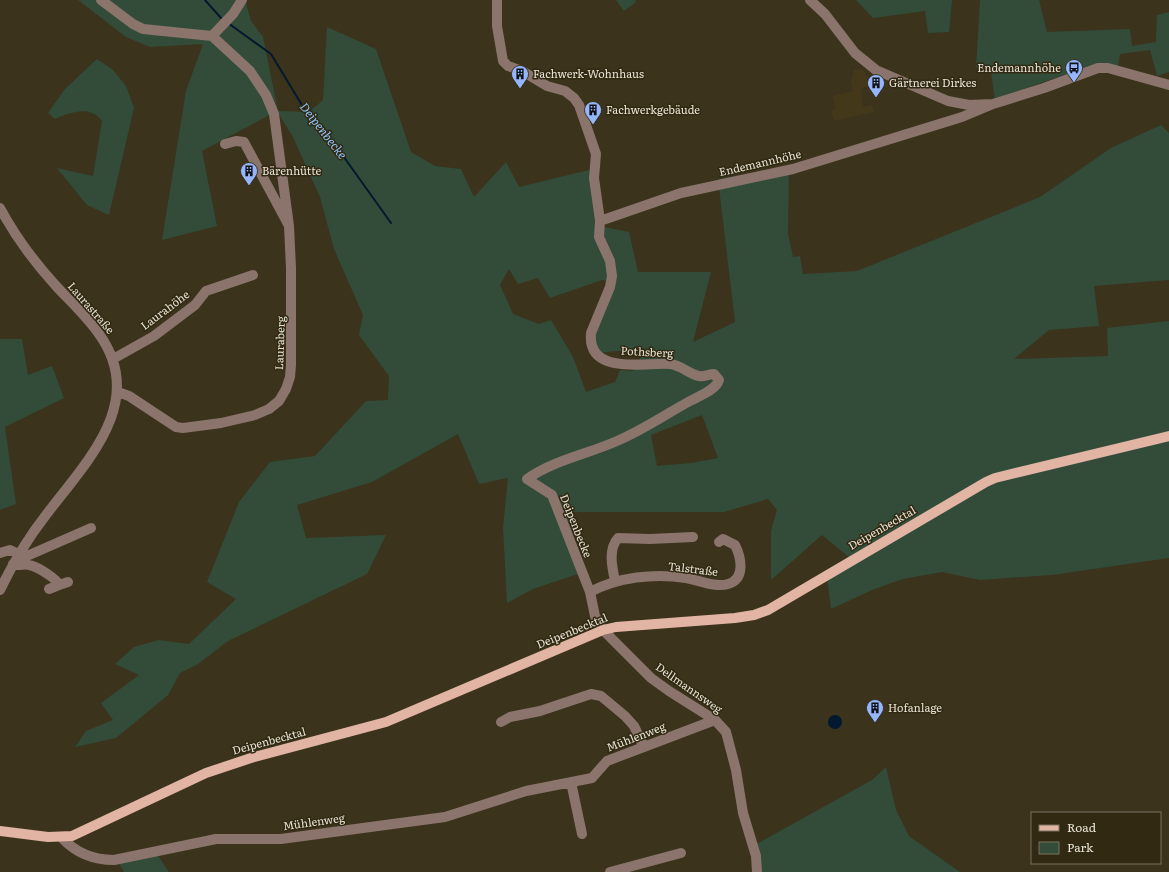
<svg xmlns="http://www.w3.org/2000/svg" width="1169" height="872" font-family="Literata,serif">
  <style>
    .built { fill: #43391a }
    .green { fill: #324c39; fill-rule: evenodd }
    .water { fill: #021930 }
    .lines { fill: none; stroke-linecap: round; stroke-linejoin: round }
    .stream { stroke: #021930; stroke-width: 2 }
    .minor { stroke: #8a746c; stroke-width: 10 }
    .major { stroke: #e1b4a3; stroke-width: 10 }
    .labels { text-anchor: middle; stroke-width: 3; stroke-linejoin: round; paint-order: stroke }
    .poi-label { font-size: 11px; fill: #e8e3d5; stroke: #312912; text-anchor: start }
    .street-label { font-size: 11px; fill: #e8e3d5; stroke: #312912 }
    .water-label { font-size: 12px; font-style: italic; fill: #8fc6fe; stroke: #312912 }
  </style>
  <rect width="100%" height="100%" fill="#3b331c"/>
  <path class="built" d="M863,69L871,86L861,88L863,107L872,105L874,112L834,121L831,110L836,109L833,96L853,91L851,81L854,70Z"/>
  <path class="green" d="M78,0H245L251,21L263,37L278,111L309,112L323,100L327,27L376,49L411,152L435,166L461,169L474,197L506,162L519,187L589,170L595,225L629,232L638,272H711L693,342L735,322L718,179L789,167L788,234L793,257L800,256L803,274L857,271L1040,197L1111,148L1161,125L1169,133V280L1094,286L1099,326L1049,330L1014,359L1108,356L1107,328L1169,321V435L1007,472L850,558L822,535L771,580V531L777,510L768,499L724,512H571L578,574L533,589L507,603L503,528L508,478L479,484L458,434L372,482L297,505L306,538L386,535L367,574L228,641L198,664L180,673L168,695L116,738L75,747L86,731L113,720L101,703L139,675L115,664L134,647L159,640L189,644L236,599L207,582L239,502L270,462L315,456L366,401L388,400L389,376L359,335L363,315L334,249L320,197L293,137L277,111L202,151L217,226L162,240L186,91L203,44L150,47L126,37ZM509,269L518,284L538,278L550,298L602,280L610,281L593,338L598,353L646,348L633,371L620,370L615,382L586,392L573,357L551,320L539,324L513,314L500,285ZM702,415L718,458L691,463L657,466L651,435Z
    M616,0H635L636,2L624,11Z
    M856,0H952L949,32L928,33L925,11L873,18Z
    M980,0H1039L1047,32L1130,29L1132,46L1156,42L1157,15L1169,12V72L1157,76L1150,50L1120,54L1118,67L1098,63L995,99L990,66L976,68Z
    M97,59L113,70L126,86L134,108L109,215L87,205L57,168L93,176L102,121C91,105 70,112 55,119L48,113L65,89Z
    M0,339H22L28,375L52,366L64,398L5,427L16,504L0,510Z
    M1169,436V558L1052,575L980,580L942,572L903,579L872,590L831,609L827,577L990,482Z
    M886,767L896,810L909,836L960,872H758L753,846L872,780Z
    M157,854L169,872H124L118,862Z"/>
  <path class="water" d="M828 722a7 7 0 1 1 14 0a7 7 0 1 1-14 0Z"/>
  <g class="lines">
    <path class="stream" d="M205,0L221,18
      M228,23L271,54L311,120L336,146L391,223"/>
    <path class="minor" d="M101,0L133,24L143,29L212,36L250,71L266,95L274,114L289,226L291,268V365L290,377L286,389L279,401L269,409L255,415L221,423L183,428L176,427L129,396L118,392
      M497,0V26L503,61L508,66L522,71L547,86L565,91L574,98L579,105L596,154L594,178L600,221L599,237L610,261L612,276L610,287L591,333C587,376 645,362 670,364C681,365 689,374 699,376C704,377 709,374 714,374L719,380C716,390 699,396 690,401C666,414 643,430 617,441C588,454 554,460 527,479L552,495L590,592L595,616L603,630L651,678L669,691L715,720L726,732L736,770L743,813L756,856L757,872
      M810,0L825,14L855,53L876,70L948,101L969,105L993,104L1044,88L1098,68H1108L1169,85
      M212,36L233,14L242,0
      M225,144L236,141L244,142L288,224
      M0,208C15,236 35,263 57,287C71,302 87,317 99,334C148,402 86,462 46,515C28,538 13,563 0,590
      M600,221L681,193L793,169L962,117L993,104
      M113,359L154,336L195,305L206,291L253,275
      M0,553L10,550L23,556H27L91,528
      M13,564C19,567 24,563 29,565C37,566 57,579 59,585L68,582
      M615,581C612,567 608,549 618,538L650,539L693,537
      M49,589L59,585
      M590,592C618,577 654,573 686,578C698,580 715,588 728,584C746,579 741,557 735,545L723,539L719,542
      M501,722L510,717L540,711L591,694L601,696L625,716L634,726L644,747
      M571,782L582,834
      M62,838C76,853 94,860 114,860L216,839H281L445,817L526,791L592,778L607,761L715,720
      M610,872L681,853"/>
    <path class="major" d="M0,831L48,837L72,836L206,773L251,758L386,722L603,630L616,627L735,618L754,615L768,610L986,482L995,478L1169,436"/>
  </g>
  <defs>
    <symbol id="bus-pin" viewBox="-11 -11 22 30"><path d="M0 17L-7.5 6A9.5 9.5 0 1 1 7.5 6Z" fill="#95b6fd" stroke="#312912"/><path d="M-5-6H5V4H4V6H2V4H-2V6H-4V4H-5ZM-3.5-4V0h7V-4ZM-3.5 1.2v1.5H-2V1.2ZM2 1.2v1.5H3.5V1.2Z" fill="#111"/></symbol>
    <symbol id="building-pin" viewBox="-11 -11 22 30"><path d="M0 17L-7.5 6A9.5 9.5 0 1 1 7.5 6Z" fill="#95b6fd" stroke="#312912"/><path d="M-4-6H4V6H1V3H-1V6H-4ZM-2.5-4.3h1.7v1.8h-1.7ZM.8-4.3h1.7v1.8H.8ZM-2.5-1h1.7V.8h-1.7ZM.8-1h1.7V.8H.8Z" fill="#111"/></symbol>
  </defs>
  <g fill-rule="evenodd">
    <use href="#bus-pin" x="1064" y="58" width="20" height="27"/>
    <use href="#building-pin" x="510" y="64" width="20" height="27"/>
    <use href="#building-pin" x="866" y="73" width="20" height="27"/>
    <use href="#building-pin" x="583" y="100" width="20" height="27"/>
    <use href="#building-pin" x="239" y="161" width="20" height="27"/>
    <use href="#building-pin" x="865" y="698" width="20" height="27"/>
  </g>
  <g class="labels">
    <g class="poi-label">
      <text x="1061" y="72" text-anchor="end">Endemannhöhe</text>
      <text x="533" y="78">Fachwerk-Wohnhaus</text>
      <text x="889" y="87">Gärtnerei Dirkes</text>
      <text x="606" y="114">Fachwerkgebäude</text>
      <text x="262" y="175">Bärenhütte</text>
      <text x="888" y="712">Hofanlage</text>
    </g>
    <g class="street-label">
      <text transform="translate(760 163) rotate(-13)" y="4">Endemannhöhe</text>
      <text transform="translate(91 308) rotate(49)" y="4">Laurastraße</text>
      <text transform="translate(165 310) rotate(-37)" y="4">Laurahöhe</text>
      <text transform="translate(280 343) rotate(-88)" y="4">Lauraberg</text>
      <text transform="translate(647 352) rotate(3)" y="4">Pothsberg</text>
      <text transform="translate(576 526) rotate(68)" y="4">Deipenbecke</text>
      <text transform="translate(882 528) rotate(-30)" y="4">Deipenbecktal</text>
      <text transform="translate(693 569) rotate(7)" y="4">Talstraße</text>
      <text transform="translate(572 631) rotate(-22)" y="4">Deipenbecktal</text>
      <text transform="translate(689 688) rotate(35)" y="4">Dellmannsweg</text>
      <text transform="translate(636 737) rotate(-21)" y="4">Mühlenweg</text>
      <text transform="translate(269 741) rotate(-15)" y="4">Deipenbecktal</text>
      <text transform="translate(314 822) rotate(-8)" y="4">Mühlenweg</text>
    </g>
    <g class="water-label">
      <text transform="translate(323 131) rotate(52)" y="4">Deipenbecke</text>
    </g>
  </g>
  <rect x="1031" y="812" width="130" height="52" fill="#312912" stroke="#7a7360"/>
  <rect x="1039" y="825" width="20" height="6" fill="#e1b4a3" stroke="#7a7360"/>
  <text x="1067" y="832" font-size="12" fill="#e8e3d5">Road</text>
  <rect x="1039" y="842" width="20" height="12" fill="#324c39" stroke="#7a7360"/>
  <text x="1067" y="852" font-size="12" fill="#e8e3d5">Park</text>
</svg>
